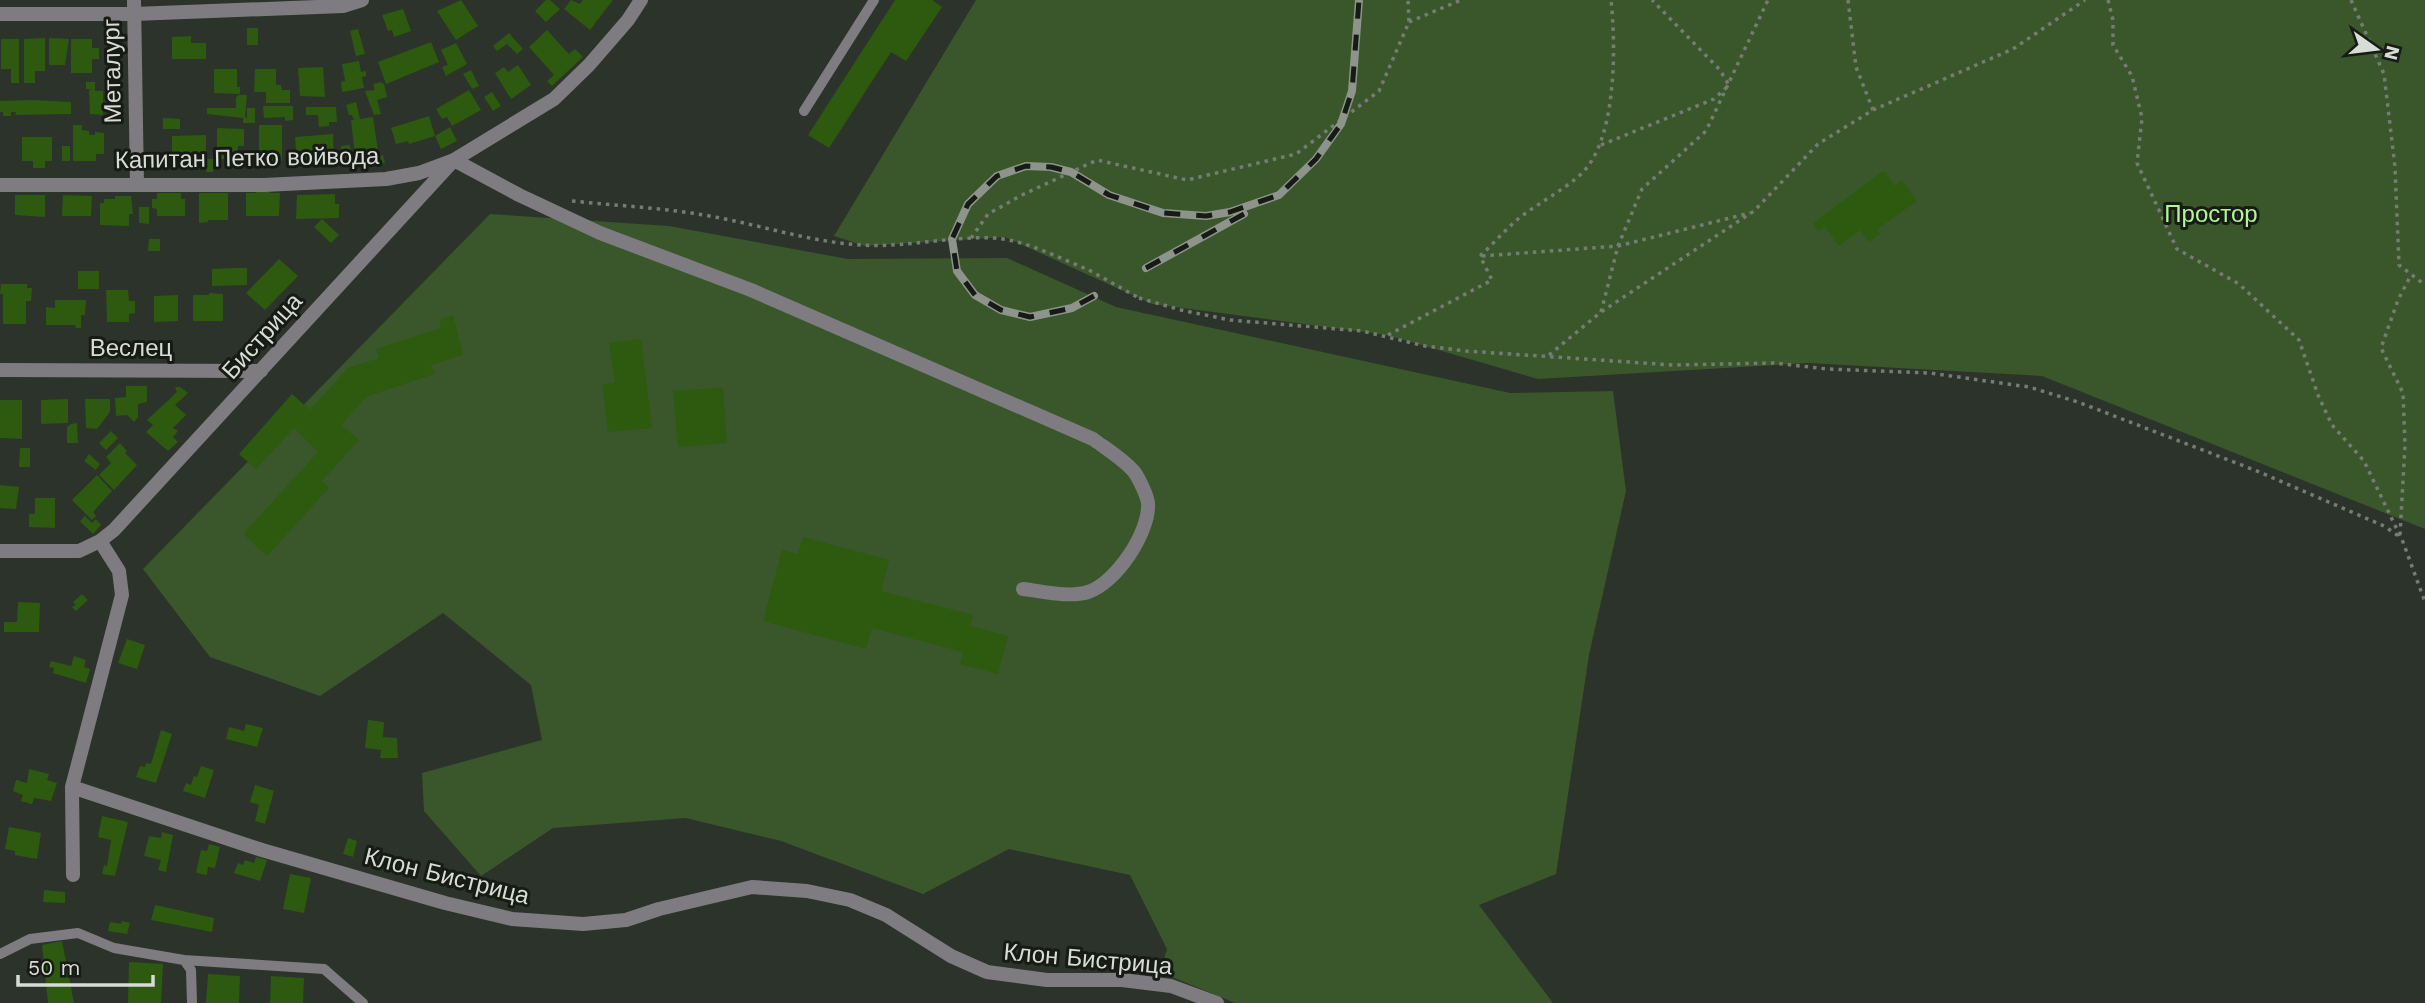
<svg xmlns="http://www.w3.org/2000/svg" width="2425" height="1003" font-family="'Work Sans',sans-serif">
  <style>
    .green { fill: #39572b }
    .building { fill: #2d5a0f }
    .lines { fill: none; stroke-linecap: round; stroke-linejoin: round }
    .path { stroke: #767c74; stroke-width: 3.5; stroke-dasharray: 3.5 5; stroke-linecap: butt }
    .lane { stroke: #7f7c81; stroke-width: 10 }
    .street { stroke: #7f7c81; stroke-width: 14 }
    .rail-casing { stroke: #8e948c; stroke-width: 8 }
    .rail { stroke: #171a15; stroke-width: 5; stroke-dasharray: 16; stroke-linecap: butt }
    .path-bridge { stroke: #767c74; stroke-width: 3.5; stroke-dasharray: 3.5 5; stroke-linecap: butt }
    .labels { text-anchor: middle; stroke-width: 6; stroke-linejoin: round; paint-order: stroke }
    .street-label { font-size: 24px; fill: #d8dcd6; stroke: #171a15 }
    .park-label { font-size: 24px; fill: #b2f592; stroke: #171a15 }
  </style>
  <rect width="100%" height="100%" fill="#2c332a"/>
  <path class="green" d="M976,0H2425V529L2042,376L1808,363L1538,379L1387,335L1152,304L1005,237L865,246L834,236Z
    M490,214L669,226L848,259L1007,258L1116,307L1510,393L1613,391L1626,491L1589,655L1556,874L1479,905L1553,1003H1235L1160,972L1167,949L1130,875L1009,849L923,894L781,841L686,818L553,828L481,876L424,811L422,773L542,740L531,685L443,613L320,696L210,657L143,569Z"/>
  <path class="building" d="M461,0L478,26L456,40L437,11Z
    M546,0H550L560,9L546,22L535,11Z
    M571,0L580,4L583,0H613L590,30L564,9Z
    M895,0H932L942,7L906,61L891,52L829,148L808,135Z
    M403,9L411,31L394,37L392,30L388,31L382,15Z
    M247,28H258V45H247Z
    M358,29L365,54L356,56L350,31Z
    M547,30L569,54L575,49L583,57L552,86L547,81L554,75L529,47Z
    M509,33L523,49L517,54L507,44L497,51L493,46Z
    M191,36V43H206V59H172V37Z
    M45,38V71H35V83H24V39Z
    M49,38L69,39L65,65H49Z
    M1,39H19V83H11V69H1Z
    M71,39H92V48H99V59H92V73H71Z
    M431,42L439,62L386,84L378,62Z
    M456,43L467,64L446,76L442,67L448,65L441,50Z
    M359,61L361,72L366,71V76L362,77L364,88L342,92L341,82L345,81L342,64Z
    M518,65L531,85L511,99L495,73L504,67L508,72Z
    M323,67L325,97L300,96L298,68Z
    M214,69H237V87H240V94L214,93Z
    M255,69H276V85H281L282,90H290V103H266V92H254Z
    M471,70L479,86L472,89L463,74Z
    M86,82H95V91H103V115L90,114L89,90L92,89H86Z
    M381,82L384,84L387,97L377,100L381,114L374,115L365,91L375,90L373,84Z
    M469,90L481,110L452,126L447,117L442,119L436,109Z
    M492,92L501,106L493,111L484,97Z
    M239,95H247L245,117L247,118V108H255V123H243V118L207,114V108H236V97Z
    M33,100L71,102V114L15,115L16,112H11V116H3V112H0V101Z
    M356,102L360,119L373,117L378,151L373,152L374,157L383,155L385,163L368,166L365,153L355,155L351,120H354L352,115H349L346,105Z
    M263,106H293V120L285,121V117L264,118Z
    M306,107H336L337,122H329V126L319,127L318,115H306Z
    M429,116L435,136L409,144L408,141L396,144L391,128Z
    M163,118L180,119V129H163Z
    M73,125H82V130L89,131V135H95V132L104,133V154H96V161H73Z
    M259,125H282V161H269V158H259Z
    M450,127L457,141L441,149L435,136Z
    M217,128L244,129V146H238V159H217Z
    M333,134L334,158L305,159V151H296L295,137Z
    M206,135V159H213V172H206V166H199V159H172V136Z
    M22,137H52V161H45V168H33V161H22Z
    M350,145L351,159L342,160L341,146Z
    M62,146H70V161H62Z
    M1882,172H1885L1895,186L1902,180L1917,201L1877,229L1880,234L1869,242L1860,230L1839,246L1825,227L1818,231L1813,224L1821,217Z
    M256,189H270V193H280L279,216H246V193H256Z
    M157,193H181V199H185V216H157V209L152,208V199H157Z
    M199,193H228V220H208V222L199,223Z
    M335,194V204H339V218L296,219L297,195Z
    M15,195H45V217L15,215Z
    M63,195L92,196L91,216H62Z
    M115,196H131L133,214H129V226L100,225V203H104V199H115Z
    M139,207H149V224L139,223Z
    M322,219L339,235L331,243L314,227Z
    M149,239H160V251H148Z
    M279,259L298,276L265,310L246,293Z
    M234,268H247V285L212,286V269Z
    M78,271H99V289H78Z
    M1,284H27V288H32L31,301H26V324H3V294H0Z
    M106,290H128L129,301H135V313L129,314V322H107Z
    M209,293L223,294V321H193V295H209Z
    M178,295V321L154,322V296Z
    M55,300H86L85,315H81V328H76L75,325H46V307L55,308Z
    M453,315L463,355L431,365L435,374L366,397L341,425L359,440L322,481L329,488L267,556L243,534L318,452L294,428L256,469L239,454L292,394L310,410L348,368L379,358L376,349L441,328L439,320Z
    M641,339L652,428L608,432L602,384L615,383L609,343Z
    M126,386H147V402L138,404V417L134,422L127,415L116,416L115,398L126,397Z
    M175,387H180L188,393L175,405L186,415L173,428L178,431L173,437L178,442L168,451L146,432L153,425L147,420L177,392Z
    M723,388L727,443L678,447L673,391Z
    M68,399V423L41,424V400Z
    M85,399H110V412L97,429L86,428Z
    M0,400H22V439L0,438Z
    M77,423L78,443H67V427L71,424Z
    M111,431L118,438L106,450L99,443Z
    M120,443L127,451L125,453L137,465L114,490L99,475L111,463L106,457Z
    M20,448H30V467H19Z
    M89,454L100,464L96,470L84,461Z
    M97,475L112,491L93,512L96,516L92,520L72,500Z
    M0,485L19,487L16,509L0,508Z
    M35,498H55V528L29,527V514H35Z
    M85,516L92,523L96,519L101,525L93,534L80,521Z
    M803,537L889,560L881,591L973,615L970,626L1008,636L998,674L960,664L963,652L872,628L866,649L763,621L782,550L798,554Z
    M82,594L88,600L76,611L72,607L76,605L73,602Z
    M18,602L40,603L39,632H4V622H17Z
    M127,639L145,645L137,669L118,663Z
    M74,656L86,660L84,667L90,669L86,683L53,673L54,668L49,667L51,661L71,666Z
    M368,720L384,722L383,737L397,738L398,758H380L381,750L365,748Z
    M246,724L263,728L257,747L226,739L229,727L244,731Z
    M161,730L172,734L156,783L136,777L140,766L145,767L146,763L151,764Z
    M201,766L214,770L205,798L183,791L186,783L191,785L194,776L197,777Z
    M29,769L49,774L47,780L57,783L51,801L34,798L32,804L21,801L23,795L13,791L16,780L27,783Z
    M255,785L274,791L265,824L255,821L259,805L250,802Z
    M102,816L128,822L115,876L102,874L104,865L107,866L111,840L98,837Z
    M9,827L41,833L37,859L15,855V851L5,849Z
    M162,832L173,835L166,872L158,870L161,860L144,856L149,836L161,838Z
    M348,838L357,841L353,857L343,854Z
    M209,844L220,847L215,868L208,867L207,875L196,873L201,850L207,851Z
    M256,857L267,860L260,881L234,873L238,863L243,865L245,860L254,863Z
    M290,874L311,878L304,913L283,909Z
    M44,890L65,892V903L43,902Z
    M155,905L214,918L212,932L151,920Z
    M122,921L130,923L127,934L108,931L110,922L121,924Z
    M62,941L74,1003H48L42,945Z
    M129,962L163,964L161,1003H128Z
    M208,974L240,976L239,1003H206Z
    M271,976L304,978L303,1003H270Z"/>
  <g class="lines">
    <path class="path" d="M1848,0L1856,67L1873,110
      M2108,0L2113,20V45L2132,76L2142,118L2137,163L2177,249L2239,284L2299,340L2318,395L2332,425L2364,461L2403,542L2425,602
      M2351,0L2384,74L2395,167L2399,265L2425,285
      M1409,22L1461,0
      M1601,145L1714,99L1729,85L1720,70L1652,0
      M572,201C620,206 668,208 715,217C764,226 811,242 861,245C905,248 949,236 993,238C1026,240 1059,258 1089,270
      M971,238L988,214L1022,195L1097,160L1187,180L1296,154L1379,91L1409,22L1408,0
      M1482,256L1618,246L1750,213
      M1139,298L1181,310L1230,320L1362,331L1425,346L1466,351L1673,365L1774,363L1827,369L1930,373L2029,387L2078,402L2257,471L2384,526L2400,537
      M1601,312L1618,246L1642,189L1706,131L1768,0
      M1388,335L1492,280L1480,256C1493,244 1505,230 1518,219C1538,203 1561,192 1580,175C1617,142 1616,47 1611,0
      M1549,355L1601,312L1754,211L1818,144L1873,110L2013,49L2085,0
      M2400,535L2405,445L2403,393L2381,348L2398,300L2411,275"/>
    <path class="lane" d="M804,111L874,0
      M0,954L30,939L78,933L114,948L184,960L191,970L192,1003
      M184,960L324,969L363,1003"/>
    <path class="street" d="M134,0L137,184
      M0,14H134L343,6L362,0
      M0,185H264L386,179L419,173L454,160L554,99L589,65L628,20L641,0
      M0,370L261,371
      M0,551H79L100,541L114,530L454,160L519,195L600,233L751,290L1093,439C1105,448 1126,461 1135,473C1139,479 1147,495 1148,503C1150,532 1116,583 1088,592C1069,598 1042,591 1023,589
      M72,787L262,850L445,903L512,919L583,924L626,920L659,909L752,887L807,891L850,900L886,915L951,956L987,972L1047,980H1122L1171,986L1217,1003
      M73,875L72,787L122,595L119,571L100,541"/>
    <defs>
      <path id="rail" d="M1146,268L1244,214
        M1094,296L1072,308L1030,317L1001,310L975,295L957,271L952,239L968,204L997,176L1026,166L1051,167L1071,172L1109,195L1163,213L1206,216L1230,212L1279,195L1316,159L1341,124L1352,91L1359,0"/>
    </defs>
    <use href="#rail" class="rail-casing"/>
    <use href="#rail" class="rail"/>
    <path class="path-bridge" d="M1089,270L1139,298"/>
  </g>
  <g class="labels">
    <g class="street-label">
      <text transform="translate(112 71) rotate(-91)" y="8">Металург</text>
      <text transform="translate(247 158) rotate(-1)" y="8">Капитан Петко войвода</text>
      <text transform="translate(262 336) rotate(-48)" y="8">Бистрица</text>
      <text x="131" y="356">Веслец</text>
      <text transform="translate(447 876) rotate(14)" y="8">Клон Бистрица</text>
      <text transform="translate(1088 959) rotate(5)" y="8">Клон Бистрица</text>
    </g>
    <g class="park-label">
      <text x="2211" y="222">Простор</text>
    </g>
  </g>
  <g transform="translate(2376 49) rotate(104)" stroke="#171a15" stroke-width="5" paint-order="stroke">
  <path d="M0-5L12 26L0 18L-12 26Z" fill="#d8dcd6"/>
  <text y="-10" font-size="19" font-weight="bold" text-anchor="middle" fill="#d8dcd6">N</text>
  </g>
  <path d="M18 975v10h135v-10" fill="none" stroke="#d8dcd6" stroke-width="3.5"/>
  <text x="28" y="975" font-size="21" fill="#d8dcd6" stroke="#171a15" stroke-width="5" paint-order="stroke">50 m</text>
</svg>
